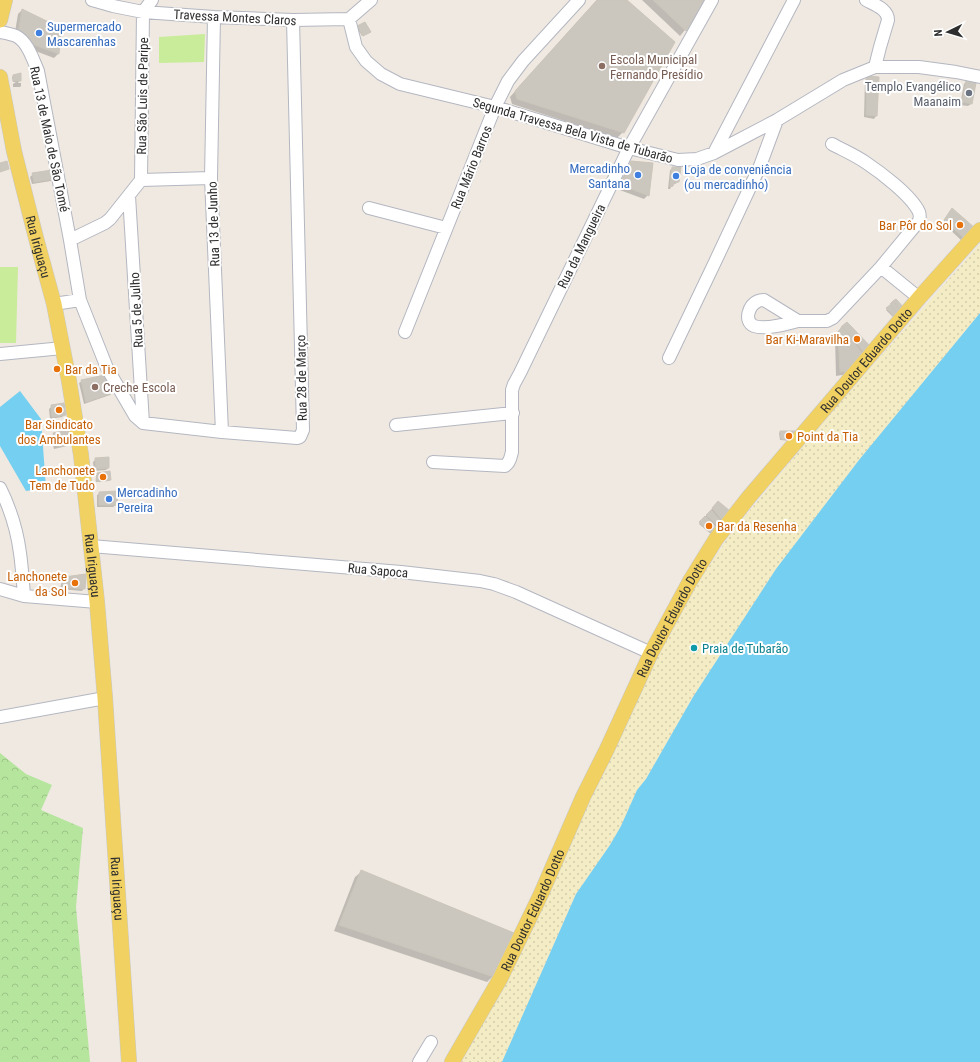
<svg xmlns="http://www.w3.org/2000/svg" width="980" height="1062" font-family="'Roboto Condensed',sans-serif">
  <style>
    .forest { fill: url(#forest-crowns) }
    .sand { fill: url(#sand-dots) }
    .pitch { fill: #c9ec9a }
    .water { fill: #75cff0 }
    .shadow { fill: #0003 }
    .building { fill: #cbc7bf; stroke: #cbc5ba }
    .lines { fill: none; stroke-linecap: round; stroke-linejoin: round }
    .minor-casing { stroke: #b4b7c1; stroke-width: 14 }
    .major-casing { stroke: #c9c9c9; stroke-width: 16 }
    .minor { stroke: #fff; stroke-width: 12 }
    .major { stroke: #f2d163; stroke-width: 15 }
    .shop-dot { fill: #3f7fe0; stroke: #fff; stroke-width: 1.5 }
    .education-dot { fill: #8d6e63; stroke: #fff; stroke-width: 1.5 }
    .worship-dot { fill: #6b7280; stroke: #fff; stroke-width: 1.5 }
    .food-dot { fill: #e8710a; stroke: #fff; stroke-width: 1.5 }
    .culture-dot { fill: #0f9aa8; stroke: #fff; stroke-width: 1.5 }
    .labels { text-anchor: middle; stroke-width: 4; stroke-linejoin: round; paint-order: stroke }
    .street-label { font-size: 13px; fill: #2e2e2e; stroke: #fff }
    .shop-label { font-size: 13px; fill: #366cbe; stroke: #fff; text-anchor: start }
    .education-label { font-size: 13px; fill: #785e54; stroke: #fff; text-anchor: start }
    .worship-label { font-size: 13px; fill: #5b616d; stroke: #fff; text-anchor: end }
    .food-label { font-size: 13px; fill: #c56008; stroke: #fff; text-anchor: end }
    .culture-label { font-size: 13px; fill: #0d838f; stroke: #fff; text-anchor: start }
  </style>
  <defs>
    <pattern id="forest-crowns" width="20" height="18" patternUnits="userSpaceOnUse"><rect width="20" height="18" fill="#b6e59e"/><path d="M2 6a3 3 0 1 1 6 0M12 15a3 3 0 1 1 6 0" fill="none" stroke="#9dc588"/></pattern>
    <pattern id="sand-dots" width="8" height="8" patternUnits="userSpaceOnUse"><rect width="8" height="8" fill="#f3ecc5"/><path d="M2 2h.1M6 6h.1" fill="none" stroke="#d1cbaa" stroke-width="1.8" stroke-linecap="round"/></pattern>
  </defs>
  <rect width="100%" height="100%" fill="#efe9e1"/>
  <path class="forest" d="M0,753L26,774L52,785L41,810L83,828L76,907L90,1062H0Z"/>
  <path class="sand" d="M980,244V313L859,460L776,569L693,697L646,779L637,790L621,826L610,845L576,894L502,1062H460L634,700L688,598L731,533L841,401Z"/>
  <path class="pitch" d="M205,34L204,62L159,63V37Z
    M0,267H18L16,343H0Z"/>
  <path class="water" d="M980,313V1062H502L576,894L610,845L621,826L637,790L646,779L693,697L776,569L859,460Z
    M20,391L41,419L46,488L26,491L0,446V407Z"/>
  <path class="shadow" d="M597,0H626L623,132L617,138L512,104L510,97Z
    M642,0H705L685,30L680,36Z
    M22,10L58,54L54,58L22,46L14,38L18,14Z
    M358,27L370,32L362,36L357,28Z
    M13,76L20,80L18,83H21V86L20,87H13V84L16,82H13L12,77Z
    M868,77L878,78L876,116L874,119L864,117L865,80Z
    M966,82L971,104L968,106L960,105L964,84Z
    M632,162L648,195L644,199L617,189L628,167Z
    M673,168L678,182L675,184H673L670,189H668L670,170Z
    M33,174L53,179L51,181L32,184L30,177Z
    M950,211L974,229L963,242L943,223Z
    M896,300L903,309L895,319L886,310Z
    M847,323L870,348L848,374L836,376L835,338L838,331Z
    M58,366V371L54,373L53,368Z
    M82,381L112,393L110,395L84,404L79,383Z
    M52,406L65,415L62,417L50,419L49,409Z
    M780,432H798L792,441L780,440L779,433Z
    M54,434L70,443L67,446L54,449L51,437Z
    M96,459L108,468L106,470L94,471L93,462Z
    M97,474L110,480L109,481L96,482V475Z
    M100,493L116,505L113,507H97V495Z
    M715,505L728,511L711,534L699,524Z
    M65,578L84,588L82,591L60,589L62,581Z
    M361,872L493,976L487,982L334,931L355,877Z"/>
  <path class="building" d="M597,0H627L675,42L624,133L517,99L515,91Z
    M653,0H706L686,31Z
    M22,9L61,28L59,54L26,42L18,34Z
    M365,22L371,32L363,36L357,26Z
    M21,73V81H13V75Z
    M867,76L879,77L877,116L866,115Z
    M966,81L976,83L972,104L962,102Z
    M7,161L9,169L0,172V163Z
    M631,161L653,163L649,196L621,185Z
    M672,167H681L679,182H675L673,186L670,187Z
    M52,170L55,179L34,182L32,173Z
    M952,208L976,229L966,240L944,220Z
    M896,299L905,309L902,313L893,301Z
    M893,301L901,313L899,316L890,304Z
    M890,305L899,316L896,319L886,308Z
    M847,322L872,348L866,355L842,326Z
    M842,326L864,356L853,371L840,372L838,333Z
    M105,375L113,393L86,402L81,380Z
    M64,403L66,415L52,417L51,405Z
    M69,430L71,444L57,447L53,433Z
    M780,431H800L794,440L781,439Z
    M109,457V468L96,469L95,458Z
    M110,471L111,480L96,481L97,473Z
    M118,491L117,505H99V492Z
    M718,501L730,511L723,521L712,508Z
    M711,510L722,522L718,526L706,515Z
    M705,516L717,528L712,534L699,522Z
    M86,574L85,589L62,587L64,577Z
    M361,870L514,933L494,977L339,925Z"/>
  <g class="lines">
    <defs>
      <path id="minor" d="M92,0L113,6L143,12L214,17L293,20L349,19L371,0
        M866,0C875,5 888,9 888,20L880,47L875,67
        M214,17L211,178L222,432
        M349,19L356,47L366,61L381,74L400,84L495,107L629,148L678,160L697,159L714,153L777,120L843,80L875,67H919L956,72L980,77
        M0,32C5,33 11,34 16,36C28,42 33,60 38,71L70,240L80,300
        M714,153L794,0
        M141,180L143,12L152,0
        M141,180L211,178
        M129,196L143,423
        M369,208L446,228
        M70,240L105,223L110,219L141,180
        M881,267L919,298
        M54,304L80,300L107,368L135,416L143,423L222,432L297,438L300,437L303,430L293,20
        M798,321C787,324 765,330 754,326C743,321 749,305 758,301C760,300 761,300 764,300L798,321H827L833,318L881,267L919,221C920,218 920,215 919,212C911,195 880,172 865,162C855,155 843,150 832,144
        M405,332L495,107L508,81L523,61L579,0
        M0,354L63,348
        M669,358L715,262L760,166L777,120
        M396,425L513,413
        M433,462L505,466L508,463L510,459L512,452V390L514,384L520,373L629,148L712,0
        M0,488C10,508 17,530 20,553C22,567 23,582 24,596
        M91,546L401,572L480,581L494,584L516,592L651,653
        M0,589L24,596L97,602
        M0,717L105,698
        M419,1062L431,1042"/>
      <g id="major">
        <path d="M0,20L5,0"/>
        <path id="s1" d="M0,77L14,151L36,238L54,304L69,381L81,455L97,602L105,698L129,1062"/>
        <path id="s2" d="M452,1062L500,979L541,894L583,797L607,749L651,653L690,581L716,539L749,497L919,298L980,230"/>
      </g>
    </defs>
    <use href="#minor" class="minor-casing"/>
    <use href="#major" class="major-casing"/>
    <use href="#minor" class="minor"/>
    <use href="#major" class="major"/>
  </g>
  <g class="shop-dot">
    <circle cx="39" cy="33" r="4"/>
    <circle cx="638" cy="175" r="4"/>
    <circle cx="676" cy="176" r="4"/>
    <circle cx="109" cy="499" r="4"/>
  </g>
  <g class="education-dot">
    <circle cx="602" cy="66" r="4"/>
    <circle cx="95" cy="387" r="4"/>
  </g>
  <circle class="worship-dot" cx="969" cy="93" r="4"/>
  <g class="food-dot">
    <circle cx="960" cy="225" r="4"/>
    <circle cx="857" cy="339" r="4"/>
    <circle cx="57" cy="369" r="4"/>
    <circle cx="59" cy="410" r="4"/>
    <circle cx="789" cy="436" r="4"/>
    <circle cx="103" cy="477" r="4"/>
    <circle cx="709" cy="526" r="4"/>
    <circle cx="75" cy="583" r="4"/>
  </g>
  <circle class="culture-dot" cx="694" cy="648" r="4"/>
  <g class="labels">
    <g class="street-label">
      <text transform="translate(235 17) rotate(3)" y="5">Travessa Montes Claros</text>
      <text transform="translate(142 96) rotate(-89)" y="5">Rua São Luis de Paripe</text>
      <text transform="translate(573 130) rotate(16)" y="5">Segunda Travessa Bela Vista de Tubarão</text>
      <text transform="translate(50 139) rotate(78)" y="5">Rua 13 de Maio de São Tomé</text>
      <text transform="translate(471 167) rotate(-68)" y="5">Rua Mário Barros</text>
      <text transform="translate(213 224) rotate(-92)" y="5">Rua 13 de Junho</text>
      <text transform="translate(581 246) rotate(-64)" y="5">Rua da Mangueira</text>
      <text dy="5" stroke="none"><textPath href="#s1" startOffset="174">Rua Iriguaçu</textPath></text>
      <text transform="translate(136 310) rotate(-93)" y="5">Rua 5 de Julho</text>
      <text dy="5" stroke="none"><textPath href="#s2" startOffset="820">Rua Doutor Eduardo Dotto</textPath></text>
      <text transform="translate(301 378) rotate(-91)" y="5">Rua 28 de Março</text>
      <text dy="5" stroke="none"><textPath href="#s1" startOffset="498">Rua Iriguaçu</textPath></text>
      <text transform="translate(378 570) rotate(5)" y="5">Rua Sapoca</text>
      <text dy="5" stroke="none"><textPath href="#s2" startOffset="496">Rua Doutor Eduardo Dotto</textPath></text>
      <text dy="5" stroke="none"><textPath href="#s1" startOffset="822">Rua Iriguaçu</textPath></text>
      <text dy="5" stroke="none"><textPath href="#s2" startOffset="172">Rua Doutor Eduardo Dotto</textPath></text>
    </g>
    <g class="shop-label">
      <text x="47" y="31">Supermercado<tspan x="47" dy="15">Mascarenhas</tspan></text>
      <text x="630" y="173" text-anchor="end">Mercadinho<tspan x="630" dy="15">Santana</tspan></text>
      <text x="684" y="174">Loja de conveniência<tspan x="684" dy="15">(ou mercadinho)</tspan></text>
      <text x="117" y="497">Mercadinho<tspan x="117" dy="15">Pereira</tspan></text>
    </g>
    <g class="education-label">
      <text x="610" y="64">Escola Municipal<tspan x="610" dy="15">Fernando Presídio</tspan></text>
      <text x="103" y="392">Creche Escola</text>
    </g>
    <g class="worship-label">
      <text x="961" y="91">Templo Evangélico<tspan x="961" dy="15">Maanaim</tspan></text>
    </g>
    <g class="food-label">
      <text x="952" y="230">Bar Pôr do Sol</text>
      <text x="849" y="344">Bar Ki-Maravilha</text>
      <text x="65" y="374" text-anchor="start">Bar da Tia</text>
      <text x="59" y="429" text-anchor="middle">Bar Sindicato<tspan x="59" dy="15">dos Ambulantes</tspan></text>
      <text x="797" y="441" text-anchor="start">Point da Tia</text>
      <text x="95" y="475">Lanchonete<tspan x="95" dy="15">Tem de Tudo</tspan></text>
      <text x="717" y="531" text-anchor="start">Bar da Resenha</text>
      <text x="67" y="581">Lanchonete<tspan x="67" dy="15">da Sol</tspan></text>
    </g>
    <g class="culture-label">
      <text x="702" y="653">Praia de Tubarão</text>
    </g>
  </g>
  <g transform="translate(948 32) rotate(265)" stroke="#ffffff" stroke-width="3" paint-order="stroke">
  <path d="M0-3L7 15L0 10L-7 15Z" fill="#2e2e2e"/>
  <text y="-6" font-size="11" font-weight="bold" text-anchor="middle" fill="#2e2e2e">N</text>
  </g>
</svg>
